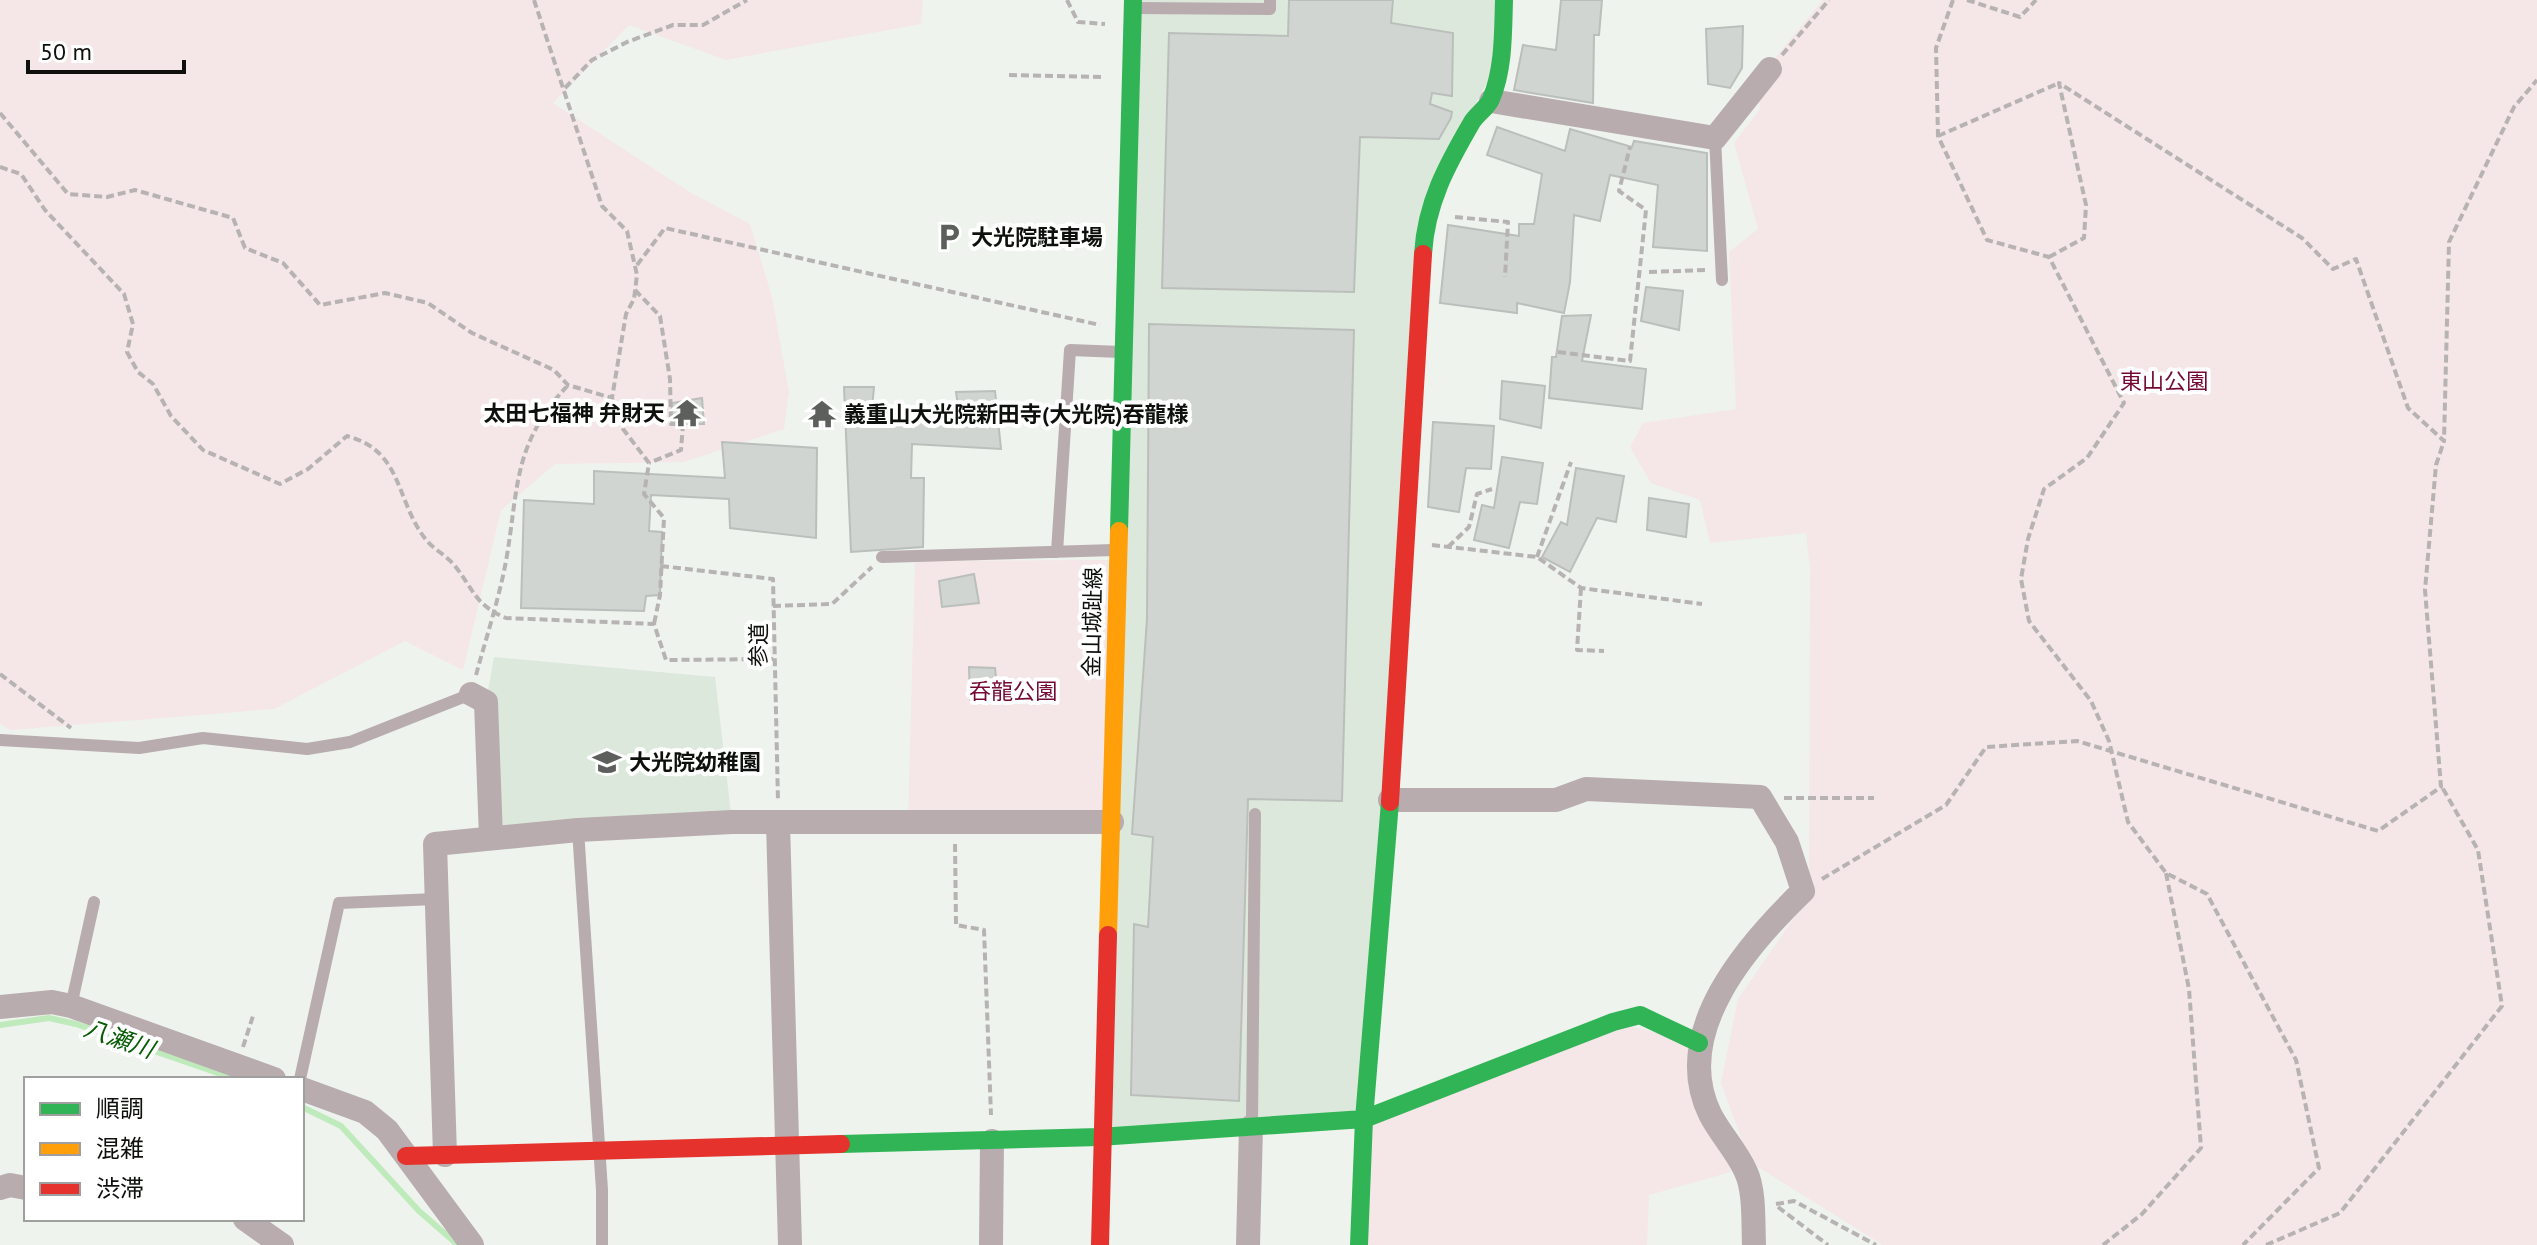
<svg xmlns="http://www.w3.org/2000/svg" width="2537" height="1245" font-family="'PT Sans','Noto Sans JP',sans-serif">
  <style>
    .built { fill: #dde8dc }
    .green { fill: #f5e6e7 }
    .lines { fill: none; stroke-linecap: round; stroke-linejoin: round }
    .stream { stroke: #bfeabb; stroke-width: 6 }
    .building { fill: #d1d5d1; stroke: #bbbfbb; stroke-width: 2 }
    .path { stroke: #b7b3b2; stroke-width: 4; stroke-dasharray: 8 4; stroke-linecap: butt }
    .lane { stroke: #b8acae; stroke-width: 12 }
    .street { stroke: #b8acae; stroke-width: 24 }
    .fast { stroke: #30b455; stroke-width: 18 }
    .slow { stroke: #ff9f0a; stroke-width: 18 }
    .jam { stroke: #e5322d; stroke-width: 18 }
    .labels { text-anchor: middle; stroke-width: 8; stroke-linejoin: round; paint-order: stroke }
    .poi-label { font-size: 22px; font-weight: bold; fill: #0d100c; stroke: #fff; text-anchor: start }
    .park-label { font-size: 22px; fill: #730932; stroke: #fff }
    .street-label { font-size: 22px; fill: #0d100c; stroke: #fff }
    .water-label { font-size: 24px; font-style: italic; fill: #065c03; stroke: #fff }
  </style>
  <rect width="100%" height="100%" fill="#eef3ee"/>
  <path class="built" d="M1133,0H1504L1501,54L1438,180L1364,1119L1103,1137Z
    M494,657L715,677L732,822L491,838L486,702Z"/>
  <path class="green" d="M0,0H923L921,24L726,60L629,25L553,103L691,193L750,224L772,297L789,392L784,429L684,462L555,464L501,510L463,670L405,641L274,709L11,730L0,724Z
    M1823,0H2537V1245H1883L1750,1162L1721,1083L1738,999L1809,896L1810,569L1806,533L1710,543L1700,500L1651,483L1630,447L1643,423L1736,409L1729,252L1758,229L1734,143L1760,109L1758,89L1778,54Z
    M1117,560L1112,822L908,821L915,561Z
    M1613,1022L1699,1043L1709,1112L1731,1172L1649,1195L1647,1245H1367L1364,1119Z"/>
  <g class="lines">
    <path class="stream" d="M0,1025L49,1018L76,1024L235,1079
      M302,1107L341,1126L419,1211L458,1245"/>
  </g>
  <path class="building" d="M1289,0H1393L1391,23L1453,33L1452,96L1432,93L1430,104L1452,112L1451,118L1439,139L1360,137L1354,292L1162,288L1169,33L1288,36Z
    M1561,0H1602L1599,35H1594L1593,103L1514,90L1523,45L1556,50Z
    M1743,26L1742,68L1730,88L1708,84L1706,29Z
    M1497,127L1565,151L1570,129L1632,147L1634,141L1707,153V251L1653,247L1658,185L1610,175L1600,221L1574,215L1570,282L1564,313L1517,303V313L1440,303L1448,225L1519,236V224H1534L1542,174L1487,155Z
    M1646,287L1683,291L1679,330L1641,321Z
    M1591,315L1582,361L1646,369L1642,409L1549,398L1552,357H1556L1562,316Z
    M1149,324L1354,330L1342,801L1248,799L1239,1101L1131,1095L1134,924L1148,927L1153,837L1132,834L1147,619Z
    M1502,381L1545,386L1541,428L1500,419Z
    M844,387H874L872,408L959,413L956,392L995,391L1001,449L912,444L911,478H924L923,547L851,552Z
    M702,398L704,424H671L672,403Z
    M1433,422L1494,426L1491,469L1466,468L1459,512L1428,507Z
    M722,442L817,448L816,538L730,528L729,499L651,495L649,531L662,532L660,595L646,596L644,611L521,608L524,500L594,504V471L725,478Z
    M1502,457L1543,463L1537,504L1520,502L1509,548L1474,540L1482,505L1494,508Z
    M1576,468L1624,476L1616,522L1597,518L1570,572L1542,557L1561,522L1567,525Z
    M1649,498L1689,504L1686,537L1647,530Z
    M974,574L979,603L942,607L939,581Z
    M969,667L995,668L998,697L970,700Z"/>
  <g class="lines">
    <path class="path" d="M534,0L602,206L627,231L637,275L634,299L626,314L612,398L623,429L649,463L644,494L664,518L660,595L654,624
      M1067,0L1078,22L1105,24
      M1953,0L1936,48L1938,136L1987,240L2049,257L2124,403L2087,458L2044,489L2028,539L2021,579L2029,621L2091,701L2109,741L2128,822L2166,873L2207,894L2296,1060L2319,1168L2243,1245
      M1967,0L2020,17L2036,0
      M1782,55L1829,0
      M1009,75L1103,77
      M565,88L592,60L627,42L673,25H703L747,0
      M0,113L68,194L107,197L135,190L233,218L245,248L283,263L320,305L385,293L428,303L472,333L554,370L568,385L612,398
      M1938,136L2059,83
      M0,167L21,174L45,210L124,294L133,324L127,352L138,372L153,384L171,416L203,450L280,484L308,469L347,436C404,451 395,502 427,541C435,550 447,556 455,566C474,590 475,605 506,618L654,624L666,660L773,659
      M1455,217L1508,222L1505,277
      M2049,257L2084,238L2086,205L2059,83L2302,238L2333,269L2356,259L2408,408L2444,441L2449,242L2514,107L2537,80
      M637,265L665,228L1100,325
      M1649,272L1707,270
      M635,290L660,316L670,379L671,424H683L681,450L649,463
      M1558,352L1630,361L1646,210L1619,191L1630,147
      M1432,545L1537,557L1581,588L1702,604
      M1448,547L1469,527L1477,494L1492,489
      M1537,557L1571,462
      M661,566L773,579L778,801
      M1581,588L1577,650L1604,651
      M773,606L832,604L872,567
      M0,674L71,728
      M476,675C486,638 499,599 506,561C519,487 512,445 568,385
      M1784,798H1874
      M955,844L956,925L984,930L991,1115
      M1822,879L1946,805L1986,747L2077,741L2378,831L2441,787L2425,590L2436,465L2444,441
      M243,1047L253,1016
      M1776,1204L1794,1201L1876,1245
      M1778,1207L1828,1245
      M2103,1245L2142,1214L2201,1148L2189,989L2166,873
      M2266,1245L2340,1213L2502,1006L2478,850L2442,787"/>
    <path class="lane" d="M1134,8L1270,9V0
      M1715,138L1722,280
      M1057,552L1070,350L1121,352
      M882,557L1114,550
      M0,740L139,748L203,738L307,749L350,742L471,694
      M578,830L602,1190V1245
      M71,1006L94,902
      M300,1079L339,903L436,899
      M1252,1123L1255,814"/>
    <path class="street" d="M1491,101L1715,138L1770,69
      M471,694L486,702L491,838
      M1390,800H1556L1586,789L1760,797L1787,842L1803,891C1748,944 1670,1032 1710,1114C1720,1134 1737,1151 1746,1172C1755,1191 1753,1224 1754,1245
      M778,823L790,1245
      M0,1007L52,1002L71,1006L274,1079
      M302,1089L365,1112L387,1130L472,1245
      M445,1155L435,844L578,830L732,822H1112
      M0,1188L10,1185L26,1188
      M245,1219L282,1245
      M991,1245L992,1141
      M1248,1245L1251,1127"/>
    <path class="fast" d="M1423,254C1426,203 1447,165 1472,122C1477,114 1488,107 1491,99C1504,69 1503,31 1504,0
      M1119,531L1133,0
      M841,1144L1099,1137L1364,1119L1613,1022L1640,1015L1699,1043
      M1359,1245L1364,1119L1390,802"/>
    <path class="slow" d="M1108,935L1119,531"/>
    <path class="jam" d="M1390,802L1423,254
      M406,1156L841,1144
      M1100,1245L1108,935"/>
  </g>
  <defs>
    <symbol id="parking-bare" viewBox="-9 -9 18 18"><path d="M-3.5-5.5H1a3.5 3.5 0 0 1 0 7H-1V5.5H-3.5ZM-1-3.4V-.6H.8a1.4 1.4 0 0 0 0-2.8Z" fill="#5c5f5b" stroke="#fff" stroke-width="2.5" paint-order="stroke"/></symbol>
    <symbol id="temple-bare" viewBox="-9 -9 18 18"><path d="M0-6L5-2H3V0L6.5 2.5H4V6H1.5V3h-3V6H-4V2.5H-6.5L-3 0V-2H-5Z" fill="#5c5f5b" stroke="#fff" stroke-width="2.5" paint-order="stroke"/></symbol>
    <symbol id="school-bare" viewBox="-9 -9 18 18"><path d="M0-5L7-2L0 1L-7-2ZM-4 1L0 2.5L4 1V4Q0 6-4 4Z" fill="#5c5f5b" stroke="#fff" stroke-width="2.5" paint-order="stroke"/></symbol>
  </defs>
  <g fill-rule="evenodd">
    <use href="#parking-bare" x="929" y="217" width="40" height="40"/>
    <use href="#temple-bare" x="667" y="393" width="40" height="40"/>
    <use href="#temple-bare" x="802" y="394" width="40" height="40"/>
    <use href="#school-bare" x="587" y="742" width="40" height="40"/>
  </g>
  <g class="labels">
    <g class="poi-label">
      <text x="971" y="245">大光院駐車場</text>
      <text x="665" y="421" text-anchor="end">太田七福神 弁財天</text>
      <text x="844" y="422">義重山大光院新田寺(大光院)吞龍様</text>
      <text x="629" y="770">大光院幼稚園</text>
    </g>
    <g class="park-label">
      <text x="2164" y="389">東山公園</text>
      <text x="1013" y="699">呑龍公園</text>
    </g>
    <g class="street-label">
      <text transform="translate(1092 622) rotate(-89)" y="8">金山城趾線</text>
      <text transform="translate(758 645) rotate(-90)" y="8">参道</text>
    </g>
    <g class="water-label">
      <text transform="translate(119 1039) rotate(19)" y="8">八瀬川</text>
    </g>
  </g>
  <rect x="24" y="1077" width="280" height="144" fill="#ffffff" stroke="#9e9f9e" stroke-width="2"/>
  <rect x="40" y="1103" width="40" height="12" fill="#30b455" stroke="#9e9f9e" stroke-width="2"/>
  <text x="96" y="1117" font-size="24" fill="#0d100c">順調</text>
  <rect x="40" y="1143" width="40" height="12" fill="#ff9f0a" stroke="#9e9f9e" stroke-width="2"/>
  <text x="96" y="1157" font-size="24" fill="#0d100c">混雑</text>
  <rect x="40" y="1183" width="40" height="12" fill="#e5322d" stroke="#9e9f9e" stroke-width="2"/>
  <text x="96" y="1197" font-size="24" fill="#0d100c">渋滞</text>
  <path d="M28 60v12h156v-12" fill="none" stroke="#0d100c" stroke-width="4"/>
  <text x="40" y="60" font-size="24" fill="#0d100c" stroke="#ffffff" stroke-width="6" paint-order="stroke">50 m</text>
</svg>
